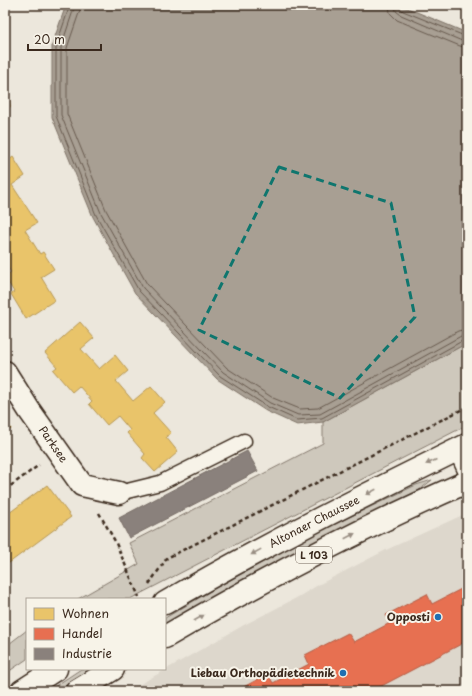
<svg xmlns="http://www.w3.org/2000/svg" width="472" height="696" font-family="'Playpen Sans',sans-serif">
  <style>
    .built { fill: #ddd7cc }
    .green { fill: #cec8bc; stroke: #84796d }
    .water { fill: #a89f93; stroke: #7c7064 }
    .homes { fill: #e9c46a; stroke: #b59653 }
    .shops { fill: #e76f51; stroke: #b35a42 }
    .industry { fill: #8a817c; stroke: #726760 }
    .lines { fill: none; stroke-linecap: round; stroke-linejoin: round }
    .shore { stroke: #67594d; stroke-width: 1 }
    .lane-casing { stroke: #3b2a1e; stroke-width: 17 }
    .street-casing { stroke: #3b2a1e; stroke-width: 25 }
    .primary-casing { stroke: #3b2a1e; stroke-width: 25 }
    .path { stroke: #3b2a1e; stroke-width: 2.5; stroke-dasharray: 4 3; stroke-linecap: butt }
    .lane { stroke: #f7f3e8; stroke-width: 14 }
    .street { stroke: #f7f3e8; stroke-width: 22 }
    .primary { stroke: #f7f3e8; stroke-width: 22 }
    .oneway { fill: #998e83 }
    .marked { fill: none; stroke: #0f766e; stroke-width: 3; stroke-dasharray: 8 5; stroke-linejoin: round }
    .poi-dot { fill: #1f6fb2; stroke: #f7f3e8; stroke-width: 1.5 }
    .labels { text-anchor: middle; stroke-width: 4; stroke-linejoin: round; paint-order: stroke }
    .shield { fill: #f7f3e8; stroke: #73665b; stroke-width: 1 }
    .shield-label { font-size: 10px; font-weight: bold; fill: #3b2a1e }
    .street-label { font-size: 11px; fill: #3b2a1e; stroke: #f7f3e8 }
    .poi-label { font-size: 11px; font-weight: bold; fill: #3b2a1e; stroke: #f7f3e8; text-anchor: end }
  </style>
  <rect width="100%" height="100%" fill="#ece7dc"/>
  <filter id="ink" filterUnits="userSpaceOnUse"><feTurbulence type="fractalNoise" baseFrequency=".025" numOctaves="2"/><feDisplacementMap in="SourceGraphic" scale="8" xChannelSelector="R" yChannelSelector="G"/><feConvolveMatrix kernelMatrix="1 2 1 2 8 2 1 2 1" color-interpolation-filters="sRGB"/></filter>
  <g filter="url(#ink)">
    <path class="built" d="M467,513V684L454,691H128L244,625L298,597L318,585L386,550Z"/>
    <path class="green" d="M467,343V425L130,599H78L139,564L129,543L323,443V422Z
      M432,480L418,491L320,539L165,626V618L214,589L318,532L416,485Z
      M27,630V659L5,674V647Z
      M81,669H93L60,691H48Z"/>
    <path class="water" d="M66,5H400L467,33V343L323,422L297,425L266,411L217,379L135,293L93,217L52,117V45Z"/>
    <path class="homes" d="M8,84L10,107H5V85Z
      M13,157L25,176L12,185L37,223L25,230L40,254L43,252L54,269L41,277L55,300L26,319L11,294L14,292L5,277L11,272L5,264V163Z
      M80,322L94,338L81,349L99,369L115,355L128,371L116,381L133,401L151,386L165,402L153,413L171,433L166,437L178,452L155,472L142,458L145,454L127,433L130,430L118,416L107,425L89,404L92,401L79,386L72,392L53,370L57,367L45,353Z
      M5,418L11,429L5,432Z
      M47,485L71,517L5,566V516Z"/>
    <path class="shops" d="M467,586V641L372,691H236L268,674L273,683L309,664L305,655L348,633L354,642L390,623L386,615L427,594L432,604Z"/>
    <path class="industry" d="M247,451L258,471L129,538L119,518Z"/>
    <g class="lines">
      <path class="shore" d="M70,5L56,46V116L96,215L139,291L220,376L268,407L297,420L322,418L464,340H467
        M75,5L61,47V115L101,213L143,288L223,372L270,403L298,415L320,414L461,336L467,335
        M81,5L80,10L67,48V114L106,210L147,284L227,368L273,398L300,409L318,408L458,331L467,329
        M389,5L390,13L397,20L460,46L467,48
        M395,5L396,11L401,15L462,41L467,42
        M400,5V8L403,11L467,37"/>
      <defs>
        <path id="lane" d="M456,451L467,475
          M119,493L160,483L244,441"/>
        <g id="street">
          <path id="s1" d="M5,372L29,410L82,485L119,493"/>
        </g>
        <g id="primary">
          <path id="s2" d="M165,603C263,546 365,495 467,445"/>
          <path d="M165,637C263,580 363,527 467,482"/>
          <path d="M22,691L56,669"/>
          <path d="M77,691L113,669"/>
        </g>
      </defs>
      <use href="#lane" class="lane-casing"/>
      <use href="#street" class="street-casing"/>
      <use href="#primary" class="primary-casing"/>
      <path class="path" d="M5,490L39,465
        M99,513L115,541L139,597
        M149,584L167,558L467,407"/>
      <use href="#lane" class="lane"/>
      <use href="#street" class="street"/>
      <use href="#primary" class="primary"/>
    </g>
    <defs><path id="oneway-solid" d="M-6-.8H1V-3.2L6.5 0L1 3.2V.8H-6Z"/></defs>
    <g class="oneway">
      <use href="#oneway-solid" transform="translate(431 462) rotate(155)"/>
      <use href="#oneway-solid" transform="translate(371 492) rotate(153)"/>
      <use href="#oneway-solid" transform="translate(350 536) rotate(-27)"/>
      <use href="#oneway-solid" transform="translate(256 552) rotate(151)"/>
      <use href="#oneway-solid" transform="translate(199 618) rotate(-30)"/>
    </g>
  </g>
  <path class="marked" d="M279,167L391,203L415,317L340,398L199,330Z"/>
  <g class="poi-dot">
    <circle cx="438" cy="617" r="4"/>
    <circle cx="343" cy="673" r="4"/>
  </g>
  <g class="labels">
    <rect class="shield" x="296" y="547" width="36" height="16" rx="3"/>
    <g class="shield-label">
      <text x="314" y="559">L 103</text>
    </g>
    <g class="street-label">
      <text dy="4" stroke="none"><textPath href="#s1" startOffset="87">Parksee</textPath></text>
      <text dy="4" stroke="none"><textPath href="#s2" startOffset="170">Altonaer Chaussee</textPath></text>
    </g>
    <g class="poi-label">
      <text x="430" y="621">Opposti</text>
      <text x="335" y="677">Liebau Orthopädietechnik</text>
    </g>
  </g>
  <rect width="472" height="696" fill="none" stroke="#f7f3e8" stroke-width="20"/>
  <rect x="10" y="10" width="452" height="676" fill="none" stroke="#3b2a1e" stroke-width="1.5" filter="url(#ink)"/>
  <rect x="26" y="598" width="140" height="72" fill="#f7f3e8" stroke="#aca397"/>
  <rect x="34" y="608" width="20" height="12" fill="#e9c46a" stroke="#aca397"/>
  <text x="62" y="618" font-size="12" fill="#3b2a1e">Wohnen</text>
  <rect x="34" y="628" width="20" height="12" fill="#e76f51" stroke="#aca397"/>
  <text x="62" y="638" font-size="12" fill="#3b2a1e">Handel</text>
  <rect x="34" y="648" width="20" height="12" fill="#8a817c" stroke="#aca397"/>
  <text x="62" y="658" font-size="12" fill="#3b2a1e">Industrie</text>
  <path d="M28 44v6h73v-6" fill="none" stroke="#3b2a1e" stroke-width="2"/>
  <text x="34" y="44" font-size="12" fill="#3b2a1e" stroke="#f7f3e8" stroke-width="3" paint-order="stroke">20 m</text>
</svg>
